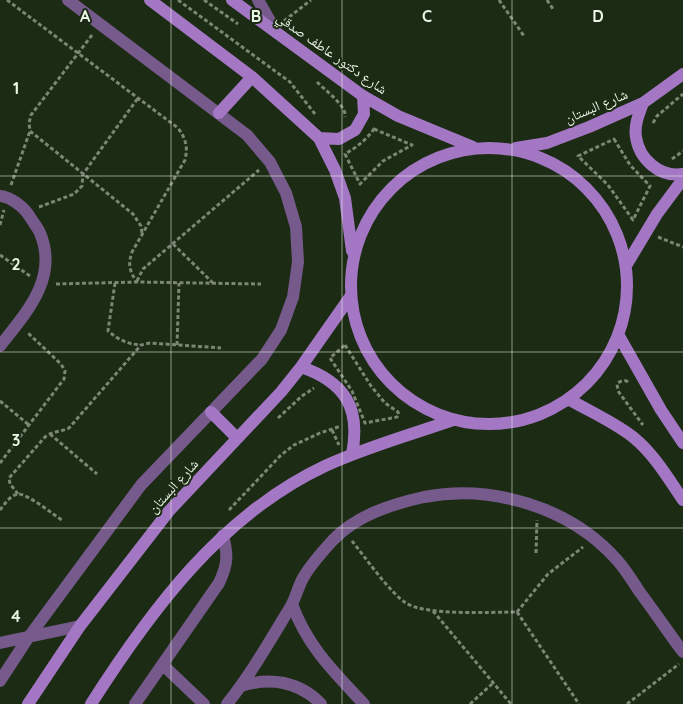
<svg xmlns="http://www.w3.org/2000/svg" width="683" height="704" font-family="Quicksand,'Noto Naskh Arabic',sans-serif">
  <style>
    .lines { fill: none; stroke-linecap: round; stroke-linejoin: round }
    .path { stroke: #7b8774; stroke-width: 3; stroke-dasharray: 4 2.5; stroke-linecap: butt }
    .street { stroke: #765a8b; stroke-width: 12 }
    .secondary { stroke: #a477c5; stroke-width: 12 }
    .grid { fill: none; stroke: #ecf6e7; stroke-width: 1; stroke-opacity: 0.55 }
    .labels { text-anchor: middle; stroke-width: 4; stroke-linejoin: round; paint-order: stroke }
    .street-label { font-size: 14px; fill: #ecf6e7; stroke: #1c2b14 }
    .grid-label { font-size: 16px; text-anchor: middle; font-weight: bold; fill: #ecf6e7; stroke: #1c2b14; stroke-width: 4; stroke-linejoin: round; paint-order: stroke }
  </style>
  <rect width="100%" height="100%" fill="#1c2b14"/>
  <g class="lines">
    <path class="path" d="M7,0L178,128C186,139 188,147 185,160L132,252C128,264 129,271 137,282
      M178,0L290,82L315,114
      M204,0L238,24
      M499,0L524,36
      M547,0L553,9
      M284,21L311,0
      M92,35L31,115L29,123L30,131L133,214L141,226L142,233
      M317,82C325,90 347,106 345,117
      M653,123L657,116L683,94
      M374,129L412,145L383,161L360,184L345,154C357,147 366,140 374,129Z
      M614,139L630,165L650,186L633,220L608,185L578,156Z
      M672,159L683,151
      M11,185L30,131
      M39,207L74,194L82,186L83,174L138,98
      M0,225L4,210
      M658,237L683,247
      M173,244L213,283
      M0,255L30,276
      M137,281L143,269L259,170
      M115,283L108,331C119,340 127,344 141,345
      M56,284L137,282L261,284
      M177,345L179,283
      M345,345L371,386L385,403L398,412L399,415L397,417L365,423L352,391L330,358Z
      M628,382C624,379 620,381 617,384L618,391L643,425
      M0,401L29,425
      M278,418L302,396L314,388
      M332,430L339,445
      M50,434L97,474
      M0,463L64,379L65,371L61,364L28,333
      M18,494L10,484L9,478L45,437C52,431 61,432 69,428L141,345L150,343L221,348
      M0,510C4,505 10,495 18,494C28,494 54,515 63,521
      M229,510L281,455L294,445L320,433L341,426
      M352,541C365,557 390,593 406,603C426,616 490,612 517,612
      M536,553L537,520
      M433,611L511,704
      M517,612L579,704
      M517,612L548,574L583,547
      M470,704L492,684
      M627,704L679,664"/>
    <path class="street" d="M258,0L277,33
      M0,196C11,197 24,207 30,217C33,222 38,228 40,233C59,278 26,313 0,346
      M292,604C307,646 334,672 364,704
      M0,643L80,626
      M163,665L204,704
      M0,681L28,638L141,485L262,359L281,330L293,297L298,262L296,227L286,193L270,162L247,135L68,0
      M241,686C270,677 299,681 321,704
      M135,704L219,583C228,564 228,555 223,535
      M227,704C251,674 271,639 291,606C296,597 298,587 303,578C311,564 322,552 333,540C357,515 392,504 424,497C492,484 570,507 617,560C625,569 632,580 639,591C654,611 668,632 683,652"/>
    <path class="secondary" d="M150,0L252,77L319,138L335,170L345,198L352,251
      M232,0L363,96L398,116L473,147
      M643,103C639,114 634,125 636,137C639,159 660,178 683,174
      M219,113L252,77
      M319,138L339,139L355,130L364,114L363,96
      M351 286a138 138 0 1 1 276 0a138 138 0 1 1-276 0Z
      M516,148L547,143L589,127L643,103L683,74
      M627,264L657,214L683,179
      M619,336L661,410L683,443
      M301,367C345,382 361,408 352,454
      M570,400C591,412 614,422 633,437C654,454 668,478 683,500
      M211,412L237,438
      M28,704L80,626L169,511L281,392L301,367L350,297
      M91,704C151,610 221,515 325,466C366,447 410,435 453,420"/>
  </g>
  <path class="grid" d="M171,0V704M342,0V704M512,0V704M0,176H683M0,352H683M0,528H683"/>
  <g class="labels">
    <g class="street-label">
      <text transform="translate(332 53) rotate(35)" y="5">شارع دكتور عاطف صدقي</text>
      <text transform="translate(596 106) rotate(-23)" y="5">شارع البستان</text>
      <text transform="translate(173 486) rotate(-48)" y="5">شارع البستان</text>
    </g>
  </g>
  <g class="grid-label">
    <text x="85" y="22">A</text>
    <text x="256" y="22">B</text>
    <text x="427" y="22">C</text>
    <text x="598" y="22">D</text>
    <text x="16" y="94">1</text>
    <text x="16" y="270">2</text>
    <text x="16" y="446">3</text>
    <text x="16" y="622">4</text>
  </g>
</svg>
